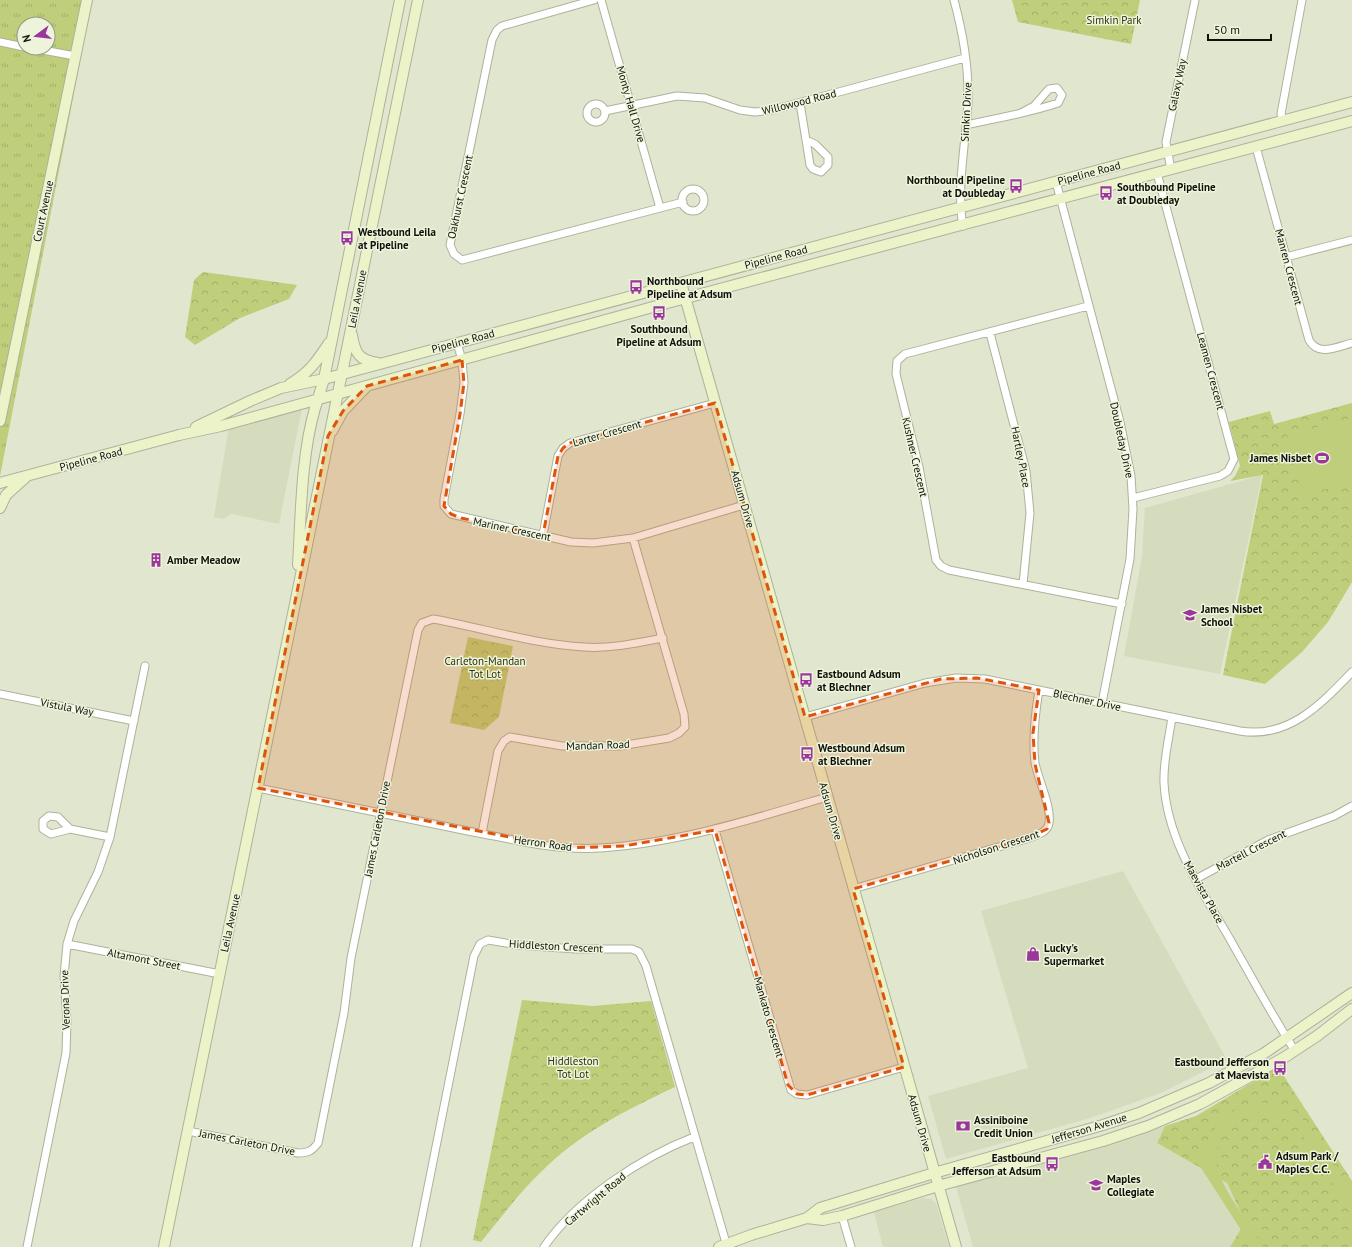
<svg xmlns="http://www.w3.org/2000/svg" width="1352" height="1247" font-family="'PT Sans',sans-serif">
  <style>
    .built { fill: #d5dcbd }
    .grass { fill: url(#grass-tufts); fill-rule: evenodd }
    .park { fill: url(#park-crowns) }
    .garden { fill: #bece7a }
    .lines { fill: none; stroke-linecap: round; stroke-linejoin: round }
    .street-casing { stroke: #adb29b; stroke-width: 9 }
    .secondary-casing { stroke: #adb29b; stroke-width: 12 }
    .street { stroke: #fff; stroke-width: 7 }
    .secondary { stroke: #ecf3c9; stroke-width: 10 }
    .marked { fill: #dd550c; fill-opacity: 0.2; stroke: #dd550c; stroke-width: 3; stroke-dasharray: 8 5; stroke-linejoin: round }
    .labels { text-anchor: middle; stroke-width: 3; stroke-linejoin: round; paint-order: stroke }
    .park-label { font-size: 11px; fill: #2d330b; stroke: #eef4db }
    .street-label { font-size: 11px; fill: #0f1109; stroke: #eef4db }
    .poi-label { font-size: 11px; font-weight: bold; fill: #0f1109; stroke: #eef4db; text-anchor: start }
  </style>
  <defs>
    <pattern id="grass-tufts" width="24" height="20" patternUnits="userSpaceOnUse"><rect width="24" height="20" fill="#bece7a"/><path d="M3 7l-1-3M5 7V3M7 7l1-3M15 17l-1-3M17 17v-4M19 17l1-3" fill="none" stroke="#a2b068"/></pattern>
    <pattern id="park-crowns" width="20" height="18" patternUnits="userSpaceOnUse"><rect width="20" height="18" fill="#bece7a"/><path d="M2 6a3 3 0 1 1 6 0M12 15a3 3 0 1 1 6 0" fill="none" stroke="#a2b068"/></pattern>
  </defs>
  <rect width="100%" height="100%" fill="#e1e6ce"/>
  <path class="built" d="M294,409H302L279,524L232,514L223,519L214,517L229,427Z
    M1262,475L1220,674L1124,656L1142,556L1145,508Z
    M1123,871L1227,1060L1161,1093L1090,1118L946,1159L928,1096L1028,1068L981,911Z
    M1165,1126L1157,1143L1227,1183L1245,1222L1230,1247H973L956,1187L1116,1142Z
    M923,1198L931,1199L936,1203L949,1247H883L874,1212Z"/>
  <path class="grass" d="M0,0H92L0,476ZM24,24H48V48H24Z"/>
  <path class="park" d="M1012,0H1140L1131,44L1018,22Z
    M203,272L297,285L289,299L240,318L195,345L185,337L194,280Z
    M1352,403V582L1328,622L1302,652L1265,684L1223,675L1263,475L1230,481L1235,476L1240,466L1229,422L1270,411L1274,424Z
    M468,637L513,646L499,717L484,730L450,723Z
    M522,1000L593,1006L651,1001L675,1087C626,1110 578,1134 539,1174C518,1194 500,1219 481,1242L473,1240Z
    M1278,1067L1352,1181V1247H1230L1245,1222L1227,1183L1157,1143L1165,1126L1196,1116Z"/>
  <path class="garden" d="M1352,418V482L1302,495L1287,435Z
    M1264,1102L1290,1109L1300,1116L1310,1128L1352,1194V1212C1339,1193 1327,1173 1314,1153C1308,1144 1302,1131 1293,1124C1278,1113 1261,1109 1244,1116C1226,1124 1213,1145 1217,1166C1220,1186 1252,1228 1264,1247H1252L1196,1160L1206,1153C1212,1120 1231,1106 1264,1102Z"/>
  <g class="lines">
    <defs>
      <path id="street" d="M594,0L502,26L497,30L492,40L450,245L454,254L462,260L683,202
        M601,0L660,208
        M954,0C963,33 969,69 968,103C966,141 956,190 963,226
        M0,42L24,47
        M32,48L75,56
        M800,103L810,165L813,169L821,172L828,165V157L815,144L806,140
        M587 113a9 9 0 1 1 18 0a9 9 0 1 1-18 0Z
        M605,111L677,96L705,98L740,110L755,112L772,110L965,58
        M1283,121L1281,114L1302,0
        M966,125C997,118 1029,113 1058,103L1062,95L1057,88L1049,89L1034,106L1021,113
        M1256,147L1309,340C1319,357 1336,347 1352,343
        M1171,170L1166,142L1195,0
        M1056,182L1120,422L1131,476L1133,509L1130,559L1102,703
        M682 200a11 11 0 1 1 22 0a11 11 0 1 1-22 0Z
        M1286,257L1352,240
        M1088,306L905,354L897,361L896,374L919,467L936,560L941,566L949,570L1122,604
        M990,333L1026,471L1030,513L1023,584
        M457,343L462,360L464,383L460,414L444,499V506L451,514L571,542L593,543L633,538L744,505
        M1133,498L1220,476L1228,471L1234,459L1157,173
        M543,535L558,456L563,448L570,443L715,403
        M0,694L134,721
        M805,717L925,683L956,678L985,679L1240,731C1289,739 1321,704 1352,672
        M1172,717C1169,739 1163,761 1164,783C1167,841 1203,892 1231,941C1252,978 1272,1015 1295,1051
        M258,788C328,803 398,817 468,831C512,839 556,851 600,848C678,843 753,819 827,797
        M70,829L58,817L49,816L43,821V829L51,834L70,829L110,837
        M715,830L791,1090L797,1094L807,1095L904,1067
        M482,833L498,751L504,741L510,737L562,746H620L669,738L679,733L685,727L684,714L633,538
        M1196,879L1268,840L1334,816L1352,806
        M853,889L1026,839C1034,836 1048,833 1049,823C1052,808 1038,779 1035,763C1032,738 1035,714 1039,690
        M67,944L220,974
        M188,1131L298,1153C308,1153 312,1151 318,1143L344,1013L351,958L418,630L422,623L433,619C483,628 533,644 584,647C610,649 637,643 663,638
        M842,1216L851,1247
        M27,1247L66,1053L67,1021L64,976L67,944L74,921L98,872L110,837L145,666
        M416,1247L474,956L480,944L488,940L517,945L576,949H632L639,952L646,966L726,1243
        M544,1247C576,1200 642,1157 694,1137"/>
      <path id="secondary" d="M681,283L956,1247
        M352,335C355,354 359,360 378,363
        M290,384C310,372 317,361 329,343
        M0,421L87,0
        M196,427L250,401L281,388L324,379L1352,102
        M332,431L343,411L366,387
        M0,483L179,435L221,426L671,302L1352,121
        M0,508L6,495L26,477
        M298,565C301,514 301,457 315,408C318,399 321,389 324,379L400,0
        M807,1218L823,1220L842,1216L938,1186L1103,1141L1148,1126L1200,1104L1285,1057L1317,1036L1352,1009
        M164,1247L418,0
        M719,1247L751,1235L807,1218L820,1208L934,1173L1103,1125L1139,1113L1209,1083L1263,1054L1352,993"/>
    </defs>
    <use href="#street" class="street-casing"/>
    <use href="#secondary" class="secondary-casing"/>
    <use href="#street" class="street"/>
    <use href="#secondary" class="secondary"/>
  </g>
  <path class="marked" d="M462,360L464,383L460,414L444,506L451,514L461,518L543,535L558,456L563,448L570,443L715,403L805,717L941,679L977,678L1039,690L1033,733L1035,764L1049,823L1047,829L1026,839L853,889L904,1067L807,1095L797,1094L788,1085L715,830L624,846L566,848L258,788L328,436L343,411L367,386Z"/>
  <defs>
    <symbol id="bus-bare" viewBox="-9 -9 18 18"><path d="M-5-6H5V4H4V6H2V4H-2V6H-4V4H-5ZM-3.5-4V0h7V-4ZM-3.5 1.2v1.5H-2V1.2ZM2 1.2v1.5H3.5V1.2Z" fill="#9b369c" stroke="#eef4db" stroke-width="2.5" paint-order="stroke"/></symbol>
    <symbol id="stadium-bare" viewBox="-9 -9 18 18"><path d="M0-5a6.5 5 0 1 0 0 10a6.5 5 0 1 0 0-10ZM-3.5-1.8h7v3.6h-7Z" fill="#9b369c" stroke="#eef4db" stroke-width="2.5" paint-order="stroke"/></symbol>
    <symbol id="building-bare" viewBox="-9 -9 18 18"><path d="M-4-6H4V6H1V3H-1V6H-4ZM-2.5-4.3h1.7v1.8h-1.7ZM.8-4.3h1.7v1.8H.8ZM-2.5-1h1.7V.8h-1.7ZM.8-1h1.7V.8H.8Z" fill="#9b369c" stroke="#eef4db" stroke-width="2.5" paint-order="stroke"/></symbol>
    <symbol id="school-bare" viewBox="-9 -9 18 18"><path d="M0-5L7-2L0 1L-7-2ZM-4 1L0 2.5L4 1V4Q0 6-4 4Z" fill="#9b369c" stroke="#eef4db" stroke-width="2.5" paint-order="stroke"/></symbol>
    <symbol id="shop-bare" viewBox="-9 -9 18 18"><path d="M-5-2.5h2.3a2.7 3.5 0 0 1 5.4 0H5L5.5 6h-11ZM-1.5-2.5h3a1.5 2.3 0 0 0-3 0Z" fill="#9b369c" stroke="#eef4db" stroke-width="2.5" paint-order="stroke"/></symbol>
    <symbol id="bank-bare" viewBox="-9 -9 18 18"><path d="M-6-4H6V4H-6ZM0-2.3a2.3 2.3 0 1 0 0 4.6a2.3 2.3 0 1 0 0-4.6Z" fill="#9b369c" stroke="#eef4db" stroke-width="2.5" paint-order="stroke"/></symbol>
    <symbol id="civic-bare" viewBox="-9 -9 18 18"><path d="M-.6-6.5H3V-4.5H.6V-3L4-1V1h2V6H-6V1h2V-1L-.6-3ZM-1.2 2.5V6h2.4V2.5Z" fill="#9b369c" stroke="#eef4db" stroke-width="2.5" paint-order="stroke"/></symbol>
  </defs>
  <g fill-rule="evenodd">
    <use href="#bus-bare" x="1006" y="176" width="20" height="20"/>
    <use href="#bus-bare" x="1096" y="183" width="20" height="20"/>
    <use href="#bus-bare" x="337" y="228" width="20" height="20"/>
    <use href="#bus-bare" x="626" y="277" width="20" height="20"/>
    <use href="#bus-bare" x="649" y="303" width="20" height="20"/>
    <use href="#stadium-bare" x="1312" y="448" width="20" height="20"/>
    <use href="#building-bare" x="146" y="550" width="20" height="20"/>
    <use href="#school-bare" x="1180" y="605" width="20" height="20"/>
    <use href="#bus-bare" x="796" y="670" width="20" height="20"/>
    <use href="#bus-bare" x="797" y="744" width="20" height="20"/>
    <use href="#shop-bare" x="1023" y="944" width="20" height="20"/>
    <use href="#bus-bare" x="1270" y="1058" width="20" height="20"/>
    <use href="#bank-bare" x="953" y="1116" width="20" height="20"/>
    <use href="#civic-bare" x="1255" y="1152" width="20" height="20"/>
    <use href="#bus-bare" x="1042" y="1154" width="20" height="20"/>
    <use href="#school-bare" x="1086" y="1175" width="20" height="20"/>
  </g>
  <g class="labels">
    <g class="park-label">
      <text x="1114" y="24">Simkin Park</text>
      <text x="485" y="665">Carleton-Mandan<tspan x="485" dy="13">Tot Lot</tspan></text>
      <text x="573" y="1065">Hiddleston<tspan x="573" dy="13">Tot Lot</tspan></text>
    </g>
    <g class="street-label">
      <text transform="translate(1177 85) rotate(-78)" y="4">Galaxy Way</text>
      <text transform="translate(799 102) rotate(-14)" y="4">Willowood Road</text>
      <text transform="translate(631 104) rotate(74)" y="4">Monty Hall Drive</text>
      <text transform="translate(966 112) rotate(-87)" y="4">Simkin Drive</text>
      <text transform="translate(1089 173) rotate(-15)" y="4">Pipeline Road</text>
      <text transform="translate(460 197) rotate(-78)" y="4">Oakhurst Crescent</text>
      <text transform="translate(43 211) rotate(-78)" y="4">Court Avenue</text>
      <text transform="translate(776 257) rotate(-15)" y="4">Pipeline Road</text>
      <text transform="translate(1289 267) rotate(75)" y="4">Manren Crescent</text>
      <text transform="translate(357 299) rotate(-79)" y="4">Leila Avenue</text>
      <text transform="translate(463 341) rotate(-15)" y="4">Pipeline Road</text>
      <text transform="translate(1211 371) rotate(75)" y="4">Leamen Crescent</text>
      <text transform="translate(607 433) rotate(-16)" y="4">Larter Crescent</text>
      <text transform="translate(1122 440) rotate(78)" y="4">Doubleday Drive</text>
      <text transform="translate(915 457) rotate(77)" y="4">Kushner Crescent</text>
      <text transform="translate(1021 457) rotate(79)" y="4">Hartley Place</text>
      <text transform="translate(91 459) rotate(-15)" y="4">Pipeline Road</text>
      <text transform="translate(743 499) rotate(74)" y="4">Adsum Drive</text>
      <text transform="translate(512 529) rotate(12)" y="4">Mariner Crescent</text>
      <text transform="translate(1087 700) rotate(12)" y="4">Blechner Drive</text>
      <text transform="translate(67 707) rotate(11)" y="4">Vistula Way</text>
      <text transform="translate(598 745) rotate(-2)" y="4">Mandan Road</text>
      <text transform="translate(831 811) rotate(74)" y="4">Adsum Drive</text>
      <text transform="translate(377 829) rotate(-79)" y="4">James Carleton Drive</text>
      <text transform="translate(543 843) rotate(8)" y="4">Herron Road</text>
      <text transform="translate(996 847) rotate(-18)" y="4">Nicholson Crescent</text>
      <text transform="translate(1251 850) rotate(-27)" y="4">Martell Crescent</text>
      <text transform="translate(1204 892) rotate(61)" y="4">Maevista Place</text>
      <text transform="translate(230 923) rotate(-78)" y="4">Leila Avenue</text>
      <text transform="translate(556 946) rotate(3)" y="4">Hiddleston Crescent</text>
      <text transform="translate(144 959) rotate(11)" y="4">Altamont Street</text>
      <text transform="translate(65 1000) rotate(-92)" y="4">Verona Drive</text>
      <text transform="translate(769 1017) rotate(74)" y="4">Mankato Crescent</text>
      <text transform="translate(920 1123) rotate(74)" y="4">Adsum Drive</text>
      <text transform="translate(1089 1128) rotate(-17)" y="4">Jefferson Avenue</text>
      <text transform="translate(247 1142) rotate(11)" y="4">James Carleton Drive</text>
      <text transform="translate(595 1199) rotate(-40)" y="4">Cartwright Road</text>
    </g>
    <g class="poi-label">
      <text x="1005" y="184" text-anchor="end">Northbound Pipeline<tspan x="1005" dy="13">at Doubleday</tspan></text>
      <text x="1117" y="191">Southbound Pipeline<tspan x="1117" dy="13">at Doubleday</tspan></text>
      <text x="358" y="236">Westbound Leila<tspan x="358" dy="13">at Pipeline</tspan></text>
      <text x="647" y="285">Northbound<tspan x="647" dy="13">Pipeline at Adsum</tspan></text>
      <text x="659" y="333" text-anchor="middle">Southbound<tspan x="659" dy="13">Pipeline at Adsum</tspan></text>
      <text x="1311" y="462" text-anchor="end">James Nisbet</text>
      <text x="167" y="564">Amber Meadow</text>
      <text x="1201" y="613">James Nisbet<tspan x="1201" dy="13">School</tspan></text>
      <text x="817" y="678">Eastbound Adsum<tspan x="817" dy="13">at Blechner</tspan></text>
      <text x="818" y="752">Westbound Adsum<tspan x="818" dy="13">at Blechner</tspan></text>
      <text x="1044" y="952">Lucky's<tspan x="1044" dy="13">Supermarket</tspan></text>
      <text x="1269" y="1066" text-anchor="end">Eastbound Jefferson<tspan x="1269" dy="13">at Maevista</tspan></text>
      <text x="974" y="1124">Assiniboine<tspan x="974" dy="13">Credit Union</tspan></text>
      <text x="1276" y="1160">Adsum Park /<tspan x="1276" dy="13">Maples C.C.</tspan></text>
      <text x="1041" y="1162" text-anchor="end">Eastbound<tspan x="1041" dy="13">Jefferson at Adsum</tspan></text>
      <text x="1107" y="1183">Maples<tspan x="1107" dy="13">Collegiate</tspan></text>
    </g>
  </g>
  <g transform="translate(36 36) rotate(255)"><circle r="19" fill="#eef4db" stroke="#959987"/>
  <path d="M0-3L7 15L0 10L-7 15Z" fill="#9b369c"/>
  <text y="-6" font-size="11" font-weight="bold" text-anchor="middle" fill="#0f1109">N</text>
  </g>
  <path d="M1208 34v6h63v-6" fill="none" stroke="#0f1109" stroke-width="2"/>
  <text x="1214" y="34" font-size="12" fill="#0f1109" stroke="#eef4db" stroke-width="3" paint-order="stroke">50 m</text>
</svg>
